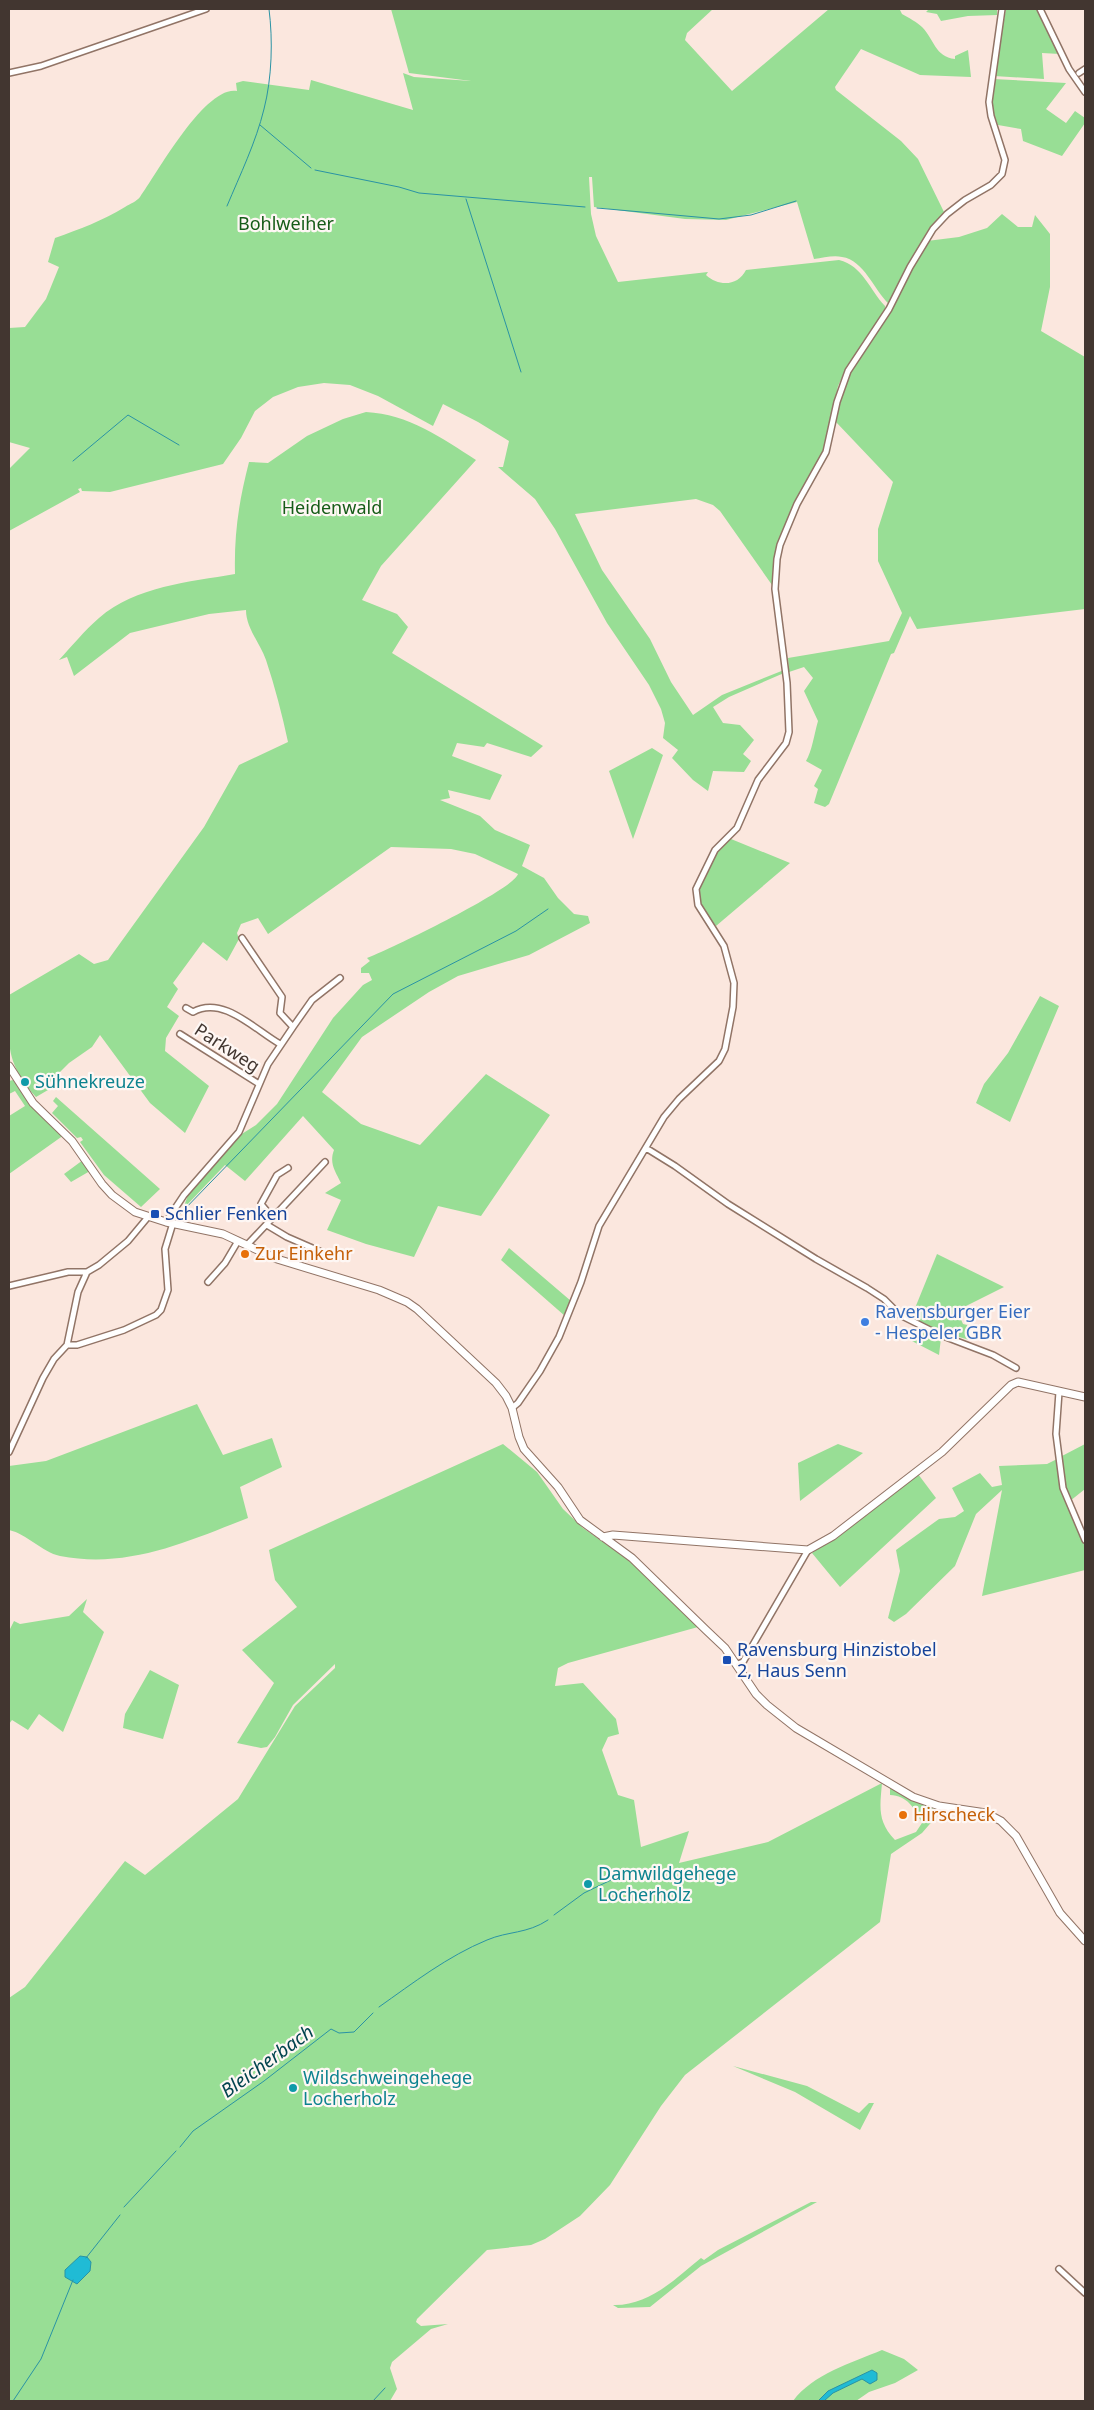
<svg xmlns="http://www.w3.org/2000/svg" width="1094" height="2410" font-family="'Noto Sans',sans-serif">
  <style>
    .green { fill: #98de95 }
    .water { fill: #20bbd5; stroke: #2a93a4 }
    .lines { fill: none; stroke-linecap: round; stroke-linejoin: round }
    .stream { stroke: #2a93a4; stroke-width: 1 }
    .street-casing { stroke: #917466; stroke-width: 8 }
    .secondary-casing { stroke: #917466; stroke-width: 9 }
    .street { stroke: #fff; stroke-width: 5 }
    .secondary { stroke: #fff; stroke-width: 7 }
    .culture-dot { fill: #0f9aa8; stroke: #fef7f4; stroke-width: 2 }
    .transit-dot { fill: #1a4fb4; stroke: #fef7f4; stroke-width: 2 }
    .food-dot { fill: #e8710a; stroke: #fef7f4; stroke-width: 2 }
    .shop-dot { fill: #3f7fe0; stroke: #fef7f4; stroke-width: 2 }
    .labels { text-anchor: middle; stroke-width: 4.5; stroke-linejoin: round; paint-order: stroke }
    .park-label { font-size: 18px; fill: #165c18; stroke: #fef7f4 }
    .street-label { font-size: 18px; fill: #423630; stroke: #fef7f4 }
    .culture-label { font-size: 18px; fill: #0d838f; stroke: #fef7f4; text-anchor: start }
    .transit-label { font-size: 18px; fill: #164399; stroke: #fef7f4; text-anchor: start }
    .food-label { font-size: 18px; fill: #c56008; stroke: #fef7f4; text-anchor: start }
    .shop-label { font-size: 18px; fill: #366cbe; stroke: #fef7f4; text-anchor: start }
    .water-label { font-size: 19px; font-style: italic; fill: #02444f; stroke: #fef7f4 }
  </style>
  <rect width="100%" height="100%" fill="#fbe7de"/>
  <path class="green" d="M391,9H713L687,33L685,40L732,91L829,9H902L900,10L902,14C909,18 917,22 922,27C934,39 935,57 955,59V56L968,50L971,77L920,75L861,49L835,87L836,90L901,141L918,159L944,212L927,232L889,304C874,290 864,260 842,257C833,255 823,258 814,259L797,202L726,220L685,219L594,207L592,177H589L591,214L596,236L618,282L708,272L706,275C719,287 738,286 746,270L839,260C863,266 869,289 885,306V311L846,369L838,386L825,449L798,499L774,567L772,585L720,511L713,505L696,499L575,514L602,570L650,639L671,682L693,715L722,695L784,670V673L729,697L713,707L723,723L740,725L754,740L743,754L751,761L744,772L713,771L708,791L693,780L672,758L678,750L663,738L665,723L661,709L649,685L607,623L555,529L535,499L498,467H503L509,441L478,422L443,404L433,426L378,396L350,385L324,383L298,387L273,397L255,411L241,438L223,464L110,492L82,491L81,488L78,489L80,492L9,531V469L30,448L9,442V328L25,327L46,299L59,267L48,262L55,238C80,229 102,221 125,207C130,204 137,201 140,197C156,175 205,85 237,91L236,83L243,81L309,90L311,80L413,110L403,73L414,77L471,81L409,73Z
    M929,9L997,10V15L968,16L941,21L937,14L926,12Z
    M1006,9L1039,10L1060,54L1042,53L1044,79L994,76Z
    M993,79L1066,83L1046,109L1066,123L1075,111L1085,118V123L1062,156L1023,141L1021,129L998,125L992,111Z
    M1002,214L1018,227H1032L1035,215L1050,234V287L1041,331L1085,357V609L917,629L910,616L894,653L891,654L829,804L825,807L814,803L818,789L814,786L822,770L806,761C812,751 814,735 818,721L804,691L813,678L804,667L789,672L788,658L889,641L902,613L878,561V529L893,482L836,422L840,400L853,367L891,312L906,277L927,241L959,237L987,228Z
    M366,412C408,414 442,438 476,460L381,566L362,600L397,614L408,627L392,653L543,746L531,757L487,743L484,747L457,743L452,756L502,775L490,800L448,790L450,798L440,800L480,816L495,830L530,845L522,866L544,878L558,898L574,914L588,916L590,923L529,955L458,976L429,992L362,1037L322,1092L361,1124L420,1145L486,1074L550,1115L481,1216L438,1206L414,1257L366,1244L327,1230L341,1200L325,1193L341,1183C335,1171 329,1163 334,1150L303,1116L245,1181L225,1165L183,1209L188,1195L237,1137L256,1125L277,1104L333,1018L363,985L372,980L369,973H361V968L370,961L367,958C390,949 513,890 518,874L475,854L451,849L391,847L268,934L258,918L241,924L237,933L239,939L227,961L203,942L173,983L178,989L167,1007L179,1016L166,1038L165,1051L209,1086L185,1133L150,1103L100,1035L92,1047L69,1063L45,1087L48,1090L36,1097C3,1060 9,1041 9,995L79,954L94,964L108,960L204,827L239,765L288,742C282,714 275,687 266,660C260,643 246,628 246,610L209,614L130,633L74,676L67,657L59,660C72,646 84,631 99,618C136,586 189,582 235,574C234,533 239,501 249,462L268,463L307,436L343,419Z
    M652,748L663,755L633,839L609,771Z
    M731,839L790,863L716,926C712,920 705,914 702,907C692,881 712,855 731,839Z
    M1040,996L1059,1006L1010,1122L976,1103L984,1084L1008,1053Z
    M13,1080L25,1097L64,1135L9,1174V1116L25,1106L15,1091L9,1094V1081Z
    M56,1097L160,1189L141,1207L104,1175L80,1142L83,1140L81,1137L77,1138L52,1113L58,1106L53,1101Z
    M83,1160L90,1171L71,1182L64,1174Z
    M509,1248L571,1301L565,1316L501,1260Z
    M937,1254L1004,1287L962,1308L958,1313L963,1324L967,1325L973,1341L942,1332L911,1318Z
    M915,1327L941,1338L939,1355L908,1339Z
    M197,1404L223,1455L272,1438L282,1467L240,1487L248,1518C186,1542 128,1569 60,1556C42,1552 27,1534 9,1530V1466L46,1461Z
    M503,1444L537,1472L563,1509L583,1528L633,1563L698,1627L568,1663L558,1668L555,1686L583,1683L616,1719L619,1734L608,1737L602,1750L618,1795L634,1800L641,1847L689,1831L679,1863L768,1842L882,1783C880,1807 877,1821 895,1840L916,1832L922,1823C915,1809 907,1795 890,1795V1788L916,1802L934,1808L935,1818L922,1833L891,1854L880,1922L685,2075L661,2106L610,2185L580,2216L545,2239L531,2245L487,2250L417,2319L416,2322L421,2326L448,2324L431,2329L392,2362L390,2368L397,2389L390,2401H9V1998L25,1987L125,1861L145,1875L238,1799L295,1706L335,1668V1664L293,1705L275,1737L267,1747L261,1748L237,1743L274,1683L242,1650L297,1607L275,1580L269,1550Z
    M838,1444L863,1453L800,1501L798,1463Z
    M1085,1444V1489L1070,1501L1064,1488L1062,1456Z
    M1059,1458L1060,1487L1082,1538L1085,1548V1570L982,1596L1002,1490L976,1514L955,1566L906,1614L894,1622L888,1618L900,1571L896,1550L939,1519L955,1517L964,1511L952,1488L980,1473L992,1487L1002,1485L999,1466L1047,1464Z
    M918,1474L936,1498L840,1587L812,1553Z
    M87,1599L83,1612L104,1632L63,1732L39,1714L28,1730L12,1720L9,1724V1631L14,1621L20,1624L69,1616Z
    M150,1670L179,1685L163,1739L123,1728L125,1714Z
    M733,2066L807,2086L859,2113L869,2103H874L860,2130L795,2092Z
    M811,2202H817L701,2266L650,2307L618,2308L613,2305C649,2306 675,2279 701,2258L704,2260L718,2250Z
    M882,2350L904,2359L918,2370L895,2383L869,2392L856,2401H793C813,2374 851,2363 882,2350Z"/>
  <path class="water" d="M80,2256L87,2257L91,2262L90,2271L77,2284L65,2277V2270Z
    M872,2370L877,2373V2380L870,2384L862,2379L833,2393L824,2401H818L828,2391Z"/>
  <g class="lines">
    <path class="stream" d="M260,125L311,168
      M315,170L399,187L419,193L585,207
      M466,199L521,372
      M227,206C240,175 256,142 264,109C272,78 273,40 269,9
      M597,208L719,219L751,215L796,201
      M73,461L128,415L179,445
      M179,1215L393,994L516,931L548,909
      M554,1915L584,1893L611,1880
      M379,2007C413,1983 448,1956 487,1940C508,1931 527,1934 548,1920
      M180,2147L193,2131L264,2081L331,2029L339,2033L354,2032L373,2013
      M124,2207L176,2151
      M86,2258L120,2215
      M13,2401L41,2359L73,2280
      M373,2401L385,2388"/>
    <defs>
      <path id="street" d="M1040,9L1069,69L1085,92
        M9,73L41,66L206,9
        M1079,73L1085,69
        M186,1008L193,1012C223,995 255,1030 280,1044
        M293,1027L312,1000L340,978
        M180,1034L259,1084
        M646,1148L675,1166L728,1204L816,1259L867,1288L884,1299L900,1315L938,1334L993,1355L1016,1368
        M272,1217L261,1204L277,1175L288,1168
        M166,1222L184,1195L239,1132L268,1064L293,1027L280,1013L282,997L242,938
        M267,1225L287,1237L326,1254
        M247,1245L325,1162
        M208,1282L225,1263L238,1241
        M9,1286L68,1272H87
        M67,1345H77L124,1330L156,1315L161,1310L168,1290L165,1249L173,1223
        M1059,1392L1056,1434L1063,1488L1085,1540
        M512,1408L518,1403L540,1371L559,1337L581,1282L599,1226L664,1117L679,1099L719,1061L725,1049L733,1007L734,983L724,946L698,905L696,889L715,850L737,828L758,780L786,743L789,732L787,683L775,589L777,559L780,545L797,504L826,452L837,402L848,371L889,309L910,267L933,229L947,214L965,200L991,185L1002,174L1005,160L991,116L989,102L1002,9
        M9,1452L43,1378L54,1359L67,1345L78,1292L87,1272L99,1265L128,1241L148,1217
        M738,1664L743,1662L808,1550
        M1059,2269L1085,2293"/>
      <path id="secondary" d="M9,1066L33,1103L72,1141L102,1184L112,1195L135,1212L166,1222L223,1234L277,1259L379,1290L407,1302L417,1309L496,1383L506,1396L512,1408L519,1437L524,1449L558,1487L580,1520L632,1558L706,1630L725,1648L756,1694L767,1705L796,1728L913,1797L939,1806L986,1813L1001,1821L1016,1836L1060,1913L1085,1941
        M603,1537L613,1535L808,1550L833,1536L942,1452L1011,1385L1018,1382L1085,1397"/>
    </defs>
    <use href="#street" class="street-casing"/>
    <use href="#secondary" class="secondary-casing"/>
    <use href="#street" class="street"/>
    <use href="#secondary" class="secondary"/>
  </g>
  <g class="culture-dot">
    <circle cx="25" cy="1082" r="5"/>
    <circle cx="588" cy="1884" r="5"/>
    <circle cx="293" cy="2088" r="5"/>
  </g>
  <g class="transit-dot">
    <rect x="150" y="1209" width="10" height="10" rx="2.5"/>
    <rect x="722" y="1655" width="10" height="10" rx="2.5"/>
  </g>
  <g class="food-dot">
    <circle cx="245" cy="1254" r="5"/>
    <circle cx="903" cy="1815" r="5"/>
  </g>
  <circle class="shop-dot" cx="865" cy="1322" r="5"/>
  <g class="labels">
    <g class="park-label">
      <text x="286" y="230">Bohlweiher</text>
      <text x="332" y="514">Heidenwald</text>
    </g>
    <g class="street-label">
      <text transform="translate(227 1048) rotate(33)" y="6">Parkweg</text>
    </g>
    <g class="culture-label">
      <text x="35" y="1088">Sühnekreuze</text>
      <text x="598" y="1880">Damwildgehege<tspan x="598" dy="21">Locherholz</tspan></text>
      <text x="303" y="2084">Wildschweingehege<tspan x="303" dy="21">Locherholz</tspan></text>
    </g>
    <g class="transit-label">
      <text x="165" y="1220">Schlier Fenken</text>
      <text x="737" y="1656">Ravensburg Hinzistobel<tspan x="737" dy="21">2, Haus Senn</tspan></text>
    </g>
    <g class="food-label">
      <text x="255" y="1260">Zur Einkehr</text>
      <text x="913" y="1821">Hirscheck</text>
    </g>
    <g class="shop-label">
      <text x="875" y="1318">Ravensburger Eier<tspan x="875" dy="21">- Hespeler GBR</tspan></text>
    </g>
    <g class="water-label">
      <text transform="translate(267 2061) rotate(-36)" y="7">Bleicherbach</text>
    </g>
  </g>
  <rect width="1094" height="2410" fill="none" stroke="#423630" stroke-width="20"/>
</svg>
